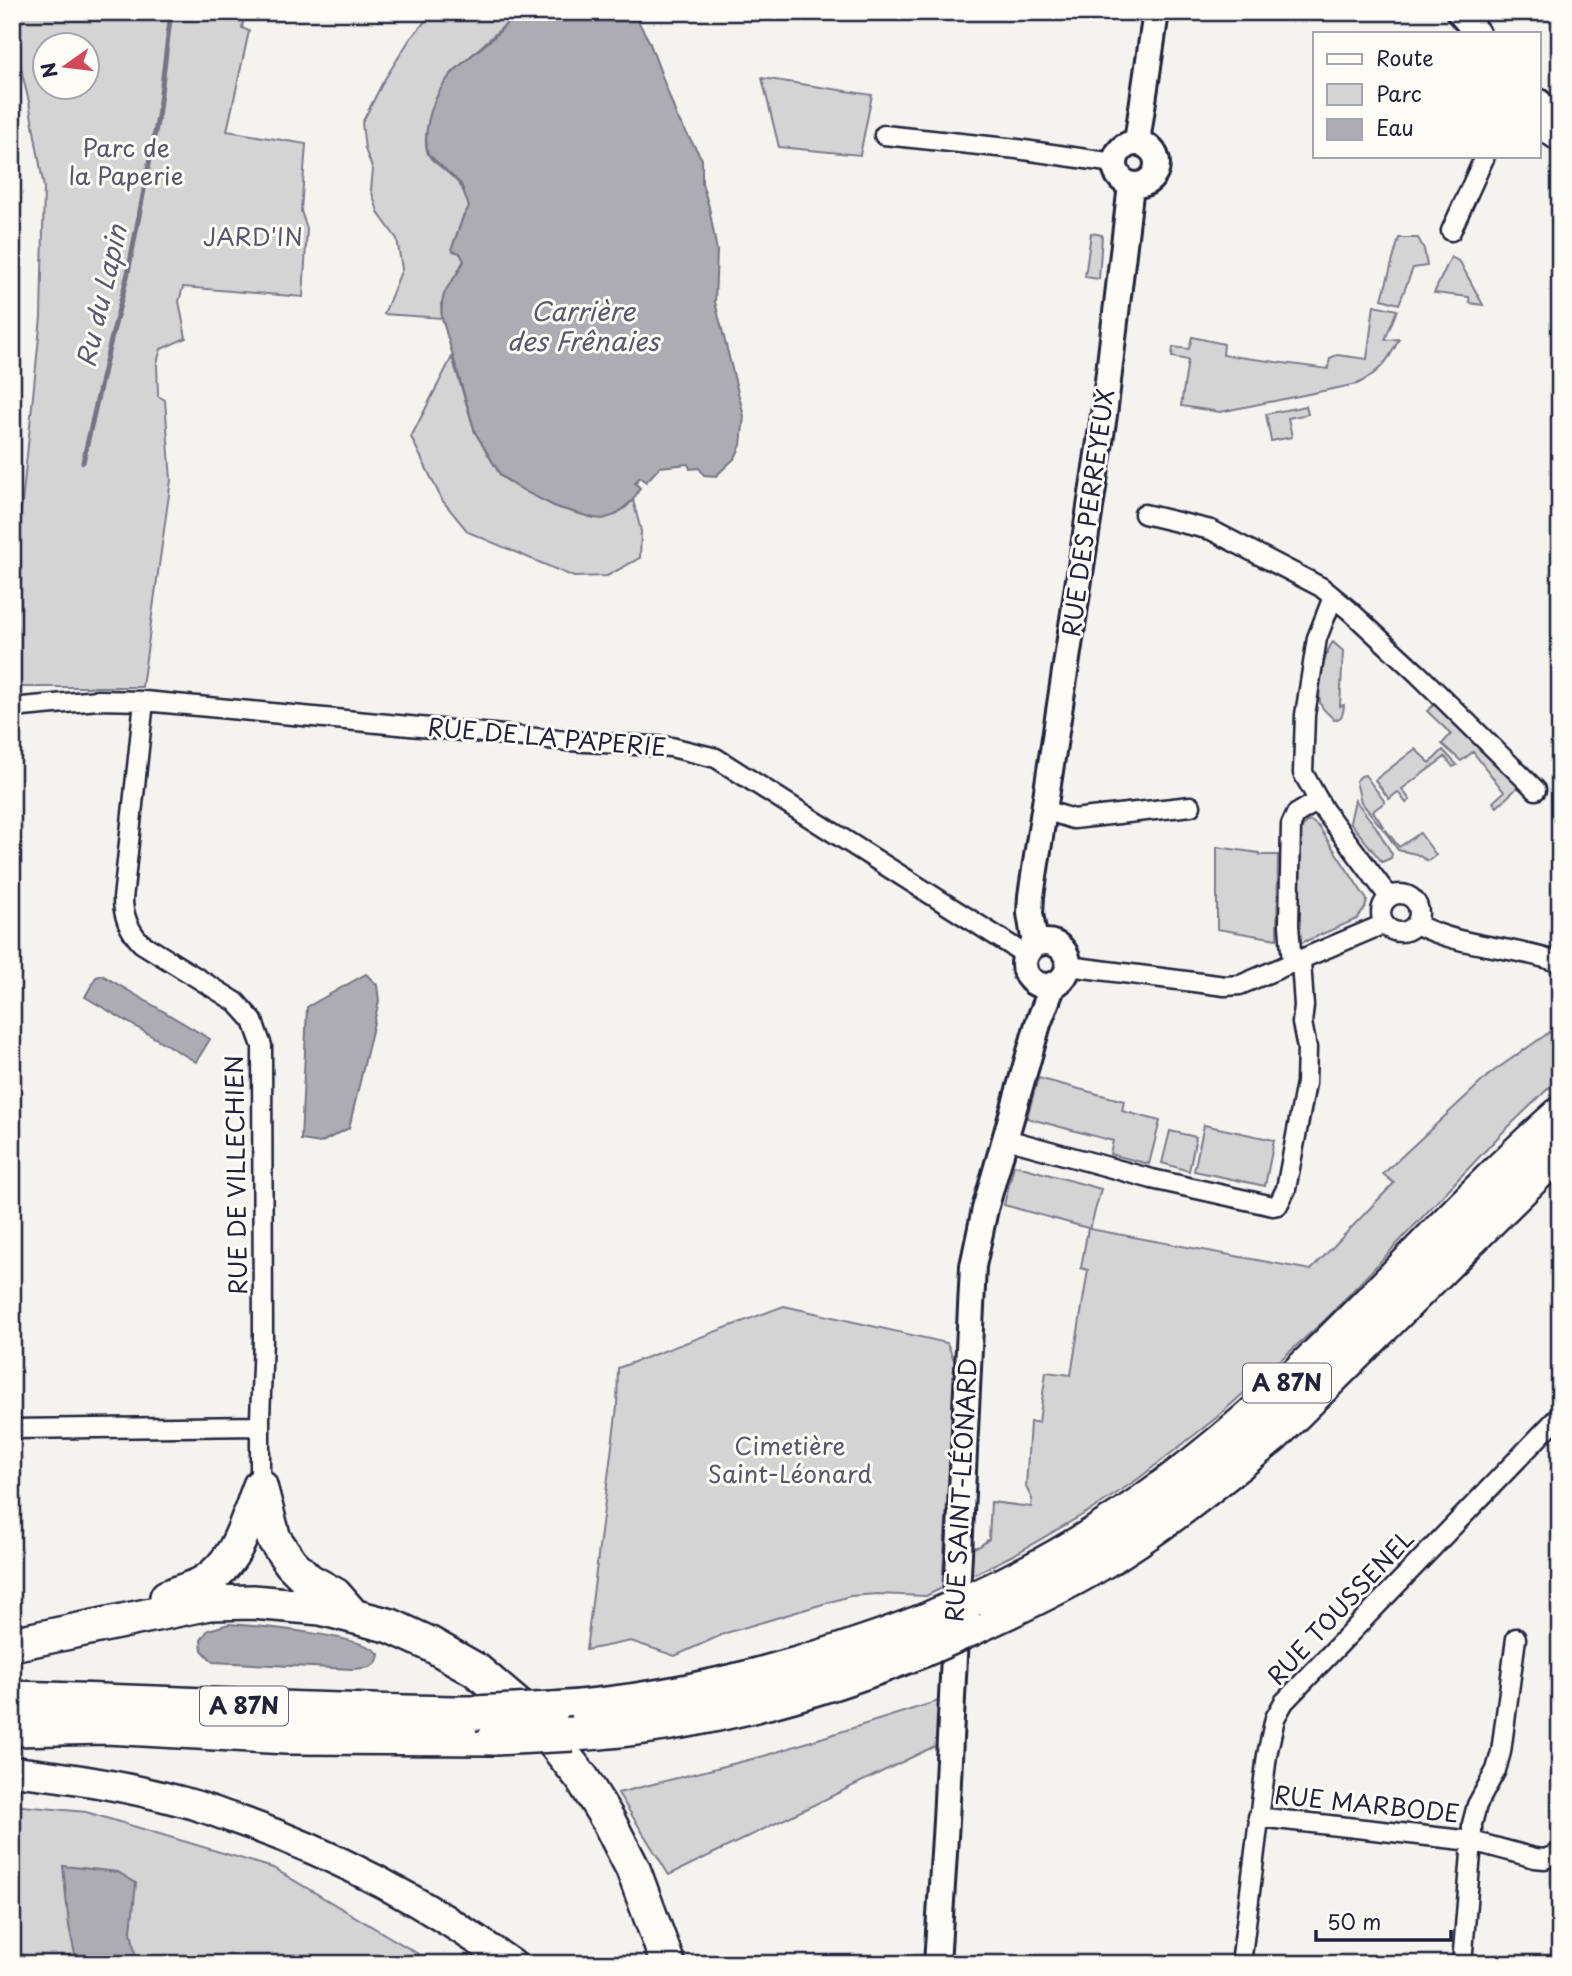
<svg xmlns="http://www.w3.org/2000/svg" width="1572" height="1976" font-family="'Playpen Sans',sans-serif">
  <style>
    .green { fill: #d5d4d5; stroke: #7c7b88; stroke-width: 2; fill-rule: evenodd }
    .water { fill: #acacb2; stroke: #757582; stroke-width: 2 }
    .lines { fill: none; stroke-linecap: round; stroke-linejoin: round }
    .stream { stroke: #757582; stroke-width: 5 }
    .street-casing { stroke: #22223b; stroke-width: 23 }
    .secondary-casing { stroke: #22223b; stroke-width: 30 }
    .primary-casing { stroke: #22223b; stroke-width: 33 }
    .highway-casing { stroke: #22223b; stroke-width: 38 }
    .street { stroke: #fdfcf7; stroke-width: 18 }
    .secondary { stroke: #fdfcf7; stroke-width: 24 }
    .primary { stroke: #fdfcf7; stroke-width: 28 }
    .highway { stroke: #fdfcf7; stroke-width: 33 }
    .highway-bridge-casing { stroke: #22223b; stroke-width: 38; stroke-linecap: butt }
    .highway-bridge { stroke: #fdfcf7; stroke-width: 33 }
    .labels { text-anchor: middle; stroke-width: 6; stroke-linejoin: round; paint-order: stroke }
    .shield { fill: #fdfcf7; stroke: #646373; stroke-width: 2 }
    .shield-label { font-size: 23px; font-weight: bold; fill: #22223b }
    .park-label { font-size: 24px; fill: #585769; stroke: #fdfcf7 }
    .street-label { font-size: 24px; fill: #22223b; stroke: #fdfcf7 }
    .water-label { font-size: 26px; font-style: italic; fill: #59596b; stroke: #fdfcf7 }
  </style>
  <rect width="100%" height="100%" fill="#f4f3ef"/>
  <filter id="ink" filterUnits="userSpaceOnUse"><feTurbulence type="fractalNoise" baseFrequency=".0143" numOctaves="2"/><feDisplacementMap in="SourceGraphic" scale="14" xChannelSelector="R" yChannelSelector="G"/><feConvolveMatrix kernelMatrix="1 2 1 2 8 2 1 2 1" color-interpolation-filters="sRGB"/></filter>
  <g filter="url(#ink)">
    <path class="green" d="M12,12H245L242,28L249,31L227,131L306,144L301,211L307,229L303,297L183,287L179,301L186,338L161,349L157,363L158,396L165,400L171,480L142,687H12V546L22,504L41,317L44,188L29,102L12,32ZM46,46H88V88H46Z
      M433,12H504L507,23L450,75C438,93 417,137 430,157C432,161 439,165 442,168C457,180 465,188 469,207L463,217L452,248L460,253L464,260L441,304L442,318L384,314L402,269L397,239L379,214L371,190L373,170L365,149L362,123L383,82L410,39Z
      M762,78L872,95L860,155L779,147Z
      M1091,233L1102,235L1099,279L1085,277Z
      M1399,238H1418L1424,249L1427,266L1413,268L1399,304L1382,299Z
      M1451,257L1460,262L1483,305L1470,303L1469,297L1434,293Z
      M1374,305L1397,310L1385,340L1399,339C1389,360 1379,373 1357,384L1220,412L1181,406L1188,360L1172,357L1173,347L1189,349L1192,337L1224,344L1223,355L1328,369L1330,358L1337,355L1367,359Z
      M452,357L475,432L501,476L512,484L556,507L594,518L625,508L633,500L641,531L640,558L607,576L574,577L468,532L442,500L411,437Z
      M1306,406L1308,414L1288,418L1292,437L1271,441L1266,414Z
      M1333,642L1343,651L1340,706L1344,705C1343,714 1343,718 1334,720C1331,715 1326,713 1322,707C1315,695 1324,653 1333,642Z
      M1436,703L1521,784L1497,807L1493,802L1504,792L1473,752L1461,761L1442,744L1451,734L1427,711Z
      M1415,749L1430,763L1443,750L1457,765L1453,767L1445,757L1402,789L1410,800L1406,803L1398,792L1389,799L1375,780Z
      M1365,775L1385,802L1373,811L1383,826L1382,828L1361,802L1356,781L1361,776Z
      M1355,800L1376,827L1392,854L1391,858L1382,862L1350,822Z
      M1311,821L1319,827L1367,900L1365,908L1357,919L1299,944L1293,932L1299,927V920L1301,830L1307,822Z
      M1384,830H1386L1399,847L1420,833L1436,855L1428,861L1416,854L1398,850Z
      M1217,847L1259,853L1260,855H1278L1277,939L1217,929Z
      M1560,1025V1077L1500,1135L1326,1319L1216,1418L1138,1479L1096,1507L1015,1554L975,1574L970,1573L972,1548L980,1546L989,1539L991,1502L1031,1507L1032,1499L1026,1487L1030,1422H1039L1046,1372L1071,1375L1088,1270L1081,1268L1088,1228L1004,1205L1014,1165L1101,1189L1090,1229L1311,1270L1394,1183L1383,1174L1491,1073Z
      M1038,1078L1124,1101L1122,1111L1160,1121L1149,1164L1110,1154L1113,1141L1027,1118Z
      M1204,1125L1274,1140L1265,1186L1194,1171Z
      M1170,1131L1196,1137L1189,1171L1162,1163Z
      M784,1306L947,1343L955,1362L942,1588L926,1596L877,1594L850,1596L726,1633L675,1656L631,1641L586,1650L617,1407L618,1368Z
      M938,1701L937,1745L669,1875L618,1793L764,1756Z
      M12,1805L86,1812L273,1868L435,1964H12Z"/>
    <path class="water" d="M516,12H633L649,41L677,117L702,159V183L709,207L717,251L715,302L744,416L741,445L735,458L716,476L704,475L699,468L690,469L688,464L660,467L646,482L640,477L635,483L640,488L633,500L615,515L603,519L594,518L556,507L526,492L501,476L475,432L442,318C439,286 453,286 464,261L460,253L453,251L452,248L463,217L469,207L461,184L428,154C422,130 433,96 449,77C462,62 479,50 494,37C502,30 509,21 516,12Z
      M366,974L377,985L379,1001L349,1128L320,1143L301,1140L307,1007Z
      M102,975L210,1039L196,1062L85,997L96,977Z
      M229,1624C256,1626 365,1635 379,1654C378,1669 364,1668 352,1669L213,1662L202,1650L201,1640L208,1630Z
      M63,1866L118,1872L136,1883L131,1931L137,1964H77L69,1926Z"/>
    <g class="lines">
      <path class="stream" d="M83,462L108,352L128,273L158,117L171,12"/>
      <defs>
        <path id="street" d="M884,135L1017,149L1114,163
          M1451,231L1485,156
          M1144,514L1211,530L1321,587L1349,610L1419,675L1536,790
          M1333,597L1317,638L1305,715L1303,773L1324,810L1389,897
          M144,701L123,899C123,916 129,930 141,943L236,1002L253,1021L262,1046L263,1339L260,1419V1486
          M12,708L98,700L144,701L568,741L671,747L716,758L1026,955
          M1045,810L1073,819L1191,806
          M1381 913a19 19 0 1 1 38 0a19 19 0 1 1-38 0Z
          M1416,924C1464,949 1512,945 1560,963
          M1292,964L1289,925L1291,825L1296,814L1318,801
          M1068,966L1225,986L1240,985L1384,924
          M1006,1139L1152,1179L1273,1206L1278,1205L1286,1189L1306,1083L1307,1048L1302,1023L1304,1006L1301,961
          M12,1429L260,1426
          M1258,1817L1472,1841V1824L1477,1805L1496,1770L1501,1752L1516,1638
          M1241,1964L1267,1755L1275,1718L1284,1702L1560,1415
          M1462,1964L1472,1841L1535,1858L1545,1859L1560,1853"/>
        <path id="secondary" d="M1459,12L1477,33
          M1539,102L1559,121
          M1137,142L1156,12
          M1115 164a21 21 0 1 1 42 0a21 21 0 1 1-42 0Z
          M1024 964a22 22 0 1 1 44 0a22 22 0 1 1-44 0Z
          M1035,944L1030,913L1031,896L1104,415L1131,185
          M937,1964L946,1821L973,1266L985,1209L1038,1024L1053,985"/>
        <path id="primary" d="M12,1771C69,1777 125,1786 180,1801C198,1805 217,1813 235,1819C334,1853 427,1903 512,1964"/>
        <path id="highway" d="M1553,129L1560,134
          M260,1486L274,1539L291,1563L308,1580L335,1595L349,1611
          M167,1597C178,1592 193,1589 203,1583C239,1561 246,1522 260,1486
          M973,1599C1083,1550 1183,1478 1271,1398C1371,1307 1459,1203 1560,1114
          M971,1629C1013,1609 1056,1590 1096,1566C1159,1529 1216,1482 1273,1436L1560,1151
          M12,1644L209,1603L253,1602L321,1608L391,1626L430,1644L476,1670L517,1705L555,1744L582,1778L608,1820L633,1869L668,1964
          M12,1698C167,1702 321,1712 475,1713
          M552,1709C680,1701 805,1667 924,1621
          M12,1729L107,1727L286,1737L495,1738
          M573,1734C693,1727 811,1695 923,1650"/>
      </defs>
      <use href="#street" class="street-casing"/>
      <use href="#secondary" class="secondary-casing"/>
      <use href="#primary" class="primary-casing"/>
      <use href="#highway" class="highway-casing"/>
      <use href="#street" class="street"/>
      <use href="#secondary" class="secondary"/>
      <use href="#primary" class="primary"/>
      <use href="#highway" class="highway"/>
      <defs>
        <path id="highway-bridge" d="M924,1621L973,1599
          M923,1650L971,1629
          M475,1713L552,1709
          M495,1738L573,1734"/>
      </defs>
      <use href="#highway-bridge" class="highway-bridge-casing"/>
      <use href="#highway-bridge" class="highway-bridge"/>
    </g>
  </g>
  <g class="labels">
    <g class="shield">
      <rect x="1243" y="1363.5" width="88" height="39" rx="5"/>
      <rect x="200" y="1686.5" width="88" height="39" rx="5"/>
    </g>
    <g class="shield-label">
      <text x="1287" y="1391">A 87N</text>
      <text x="244" y="1714">A 87N</text>
    </g>
    <g class="park-label">
      <text x="126" y="157">Parc de<tspan x="126" dy="28">la Paperie</tspan></text>
      <text x="253" y="246">JARD'IN</text>
      <text x="790" y="1455">Cimetière<tspan x="790" dy="28">Saint-Léonard</tspan></text>
    </g>
    <g class="street-label">
      <text transform="translate(1089 513) rotate(-82)" y="8">RUE DES PERREYEUX</text>
      <text transform="translate(547 738) rotate(5)" y="8">RUE DE LA PAPERIE</text>
      <text transform="translate(237 1175) rotate(-91)" y="8">RUE DE VILLECHIEN</text>
      <text transform="translate(962 1490) rotate(-87)" y="8">RUE SAINT-LÉONARD</text>
      <text transform="translate(1341 1608) rotate(-47)" y="8">RUE TOUSSENEL</text>
      <text transform="translate(1367 1805) rotate(6)" y="8">RUE MARBODE</text>
    </g>
    <g class="water-label">
      <text transform="translate(102 296) rotate(-77)" y="9">Ru du Lapin</text>
      <text x="583" y="321">Carrière<tspan x="583" dy="30">des Frênaies</tspan></text>
    </g>
  </g>
  <rect width="1572" height="1976" fill="none" stroke="#fdfcf7" stroke-width="42"/>
  <rect x="21" y="21" width="1530" height="1934" fill="none" stroke="#22223b" stroke-width="2.5" filter="url(#ink)"/>
  <rect x="1313" y="32" width="228" height="126" fill="#fdfcf7" stroke="#a5a5ac" stroke-width="2"/>
  <rect x="1327" y="54" width="35" height="10" fill="#fdfcf7" stroke="#a5a5ac" stroke-width="2"/>
  <text x="1376" y="66" font-size="21" fill="#22223b">Route</text>
  <rect x="1327" y="84" width="35" height="21" fill="#d5d4d5" stroke="#a5a5ac" stroke-width="2"/>
  <text x="1376" y="102" font-size="21" fill="#22223b">Parc</text>
  <rect x="1327" y="119" width="35" height="21" fill="#acacb2" stroke="#a5a5ac" stroke-width="2"/>
  <text x="1376" y="136" font-size="21" fill="#22223b">Eau</text>
  <g transform="translate(66 66) rotate(256)"><circle r="33" fill="#fdfcf7" stroke="#a5a5ac" stroke-width="2"/>
  <path d="M0-5L12 26L0 18L-12 26Z" fill="#d1495b"/>
  <text y="-10" font-size="19" font-weight="bold" text-anchor="middle" fill="#22223b">N</text>
  </g>
  <path d="M1316 1930v10h135v-10" fill="none" stroke="#22223b" stroke-width="3.5"/>
  <text x="1327" y="1930" font-size="21" fill="#22223b" stroke="#fdfcf7" stroke-width="5" paint-order="stroke">50 m</text>
</svg>
